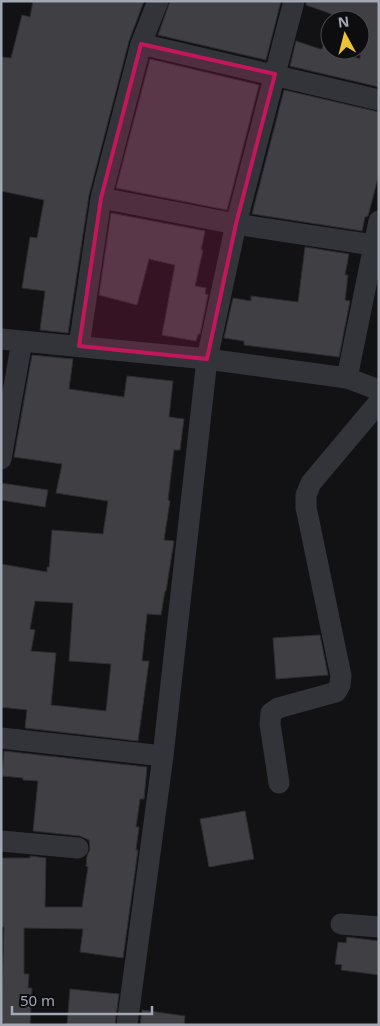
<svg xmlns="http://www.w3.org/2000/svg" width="380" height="1026" font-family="'Noto Sans',sans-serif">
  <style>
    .building { fill: #3f3f44; stroke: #2d2c30; fill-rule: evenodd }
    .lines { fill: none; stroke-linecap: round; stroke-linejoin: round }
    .minor { stroke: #333439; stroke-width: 21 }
    .marked { fill: #c2185b; fill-opacity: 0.2; stroke: #c2185b; stroke-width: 4; stroke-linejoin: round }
  </style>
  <rect width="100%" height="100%" fill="#121214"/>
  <path class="building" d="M33,1H144L129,41L89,195L68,333L40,330L45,291L22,288L30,237L37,238L44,200L1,191V57L11,58L22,15L30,17Z
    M170,1H281L266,60L158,35Z
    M306,1H379V87L290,66L296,41L320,49H322L323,46L330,48V50H335L360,59V20H332L334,15L306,5Z
    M150,59L259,85L227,210L116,188Z
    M284,90L379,112V174L368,216L365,217L362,231L252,214Z
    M111,213L205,231L201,250H203L195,286L206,288L205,294L208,295L200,334H198L196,341L162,335L175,265L149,259L137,305L99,295Z
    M305,247L349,254L345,275H348L345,300L350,301L339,357L244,345V341L224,338L233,298L251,301V296L298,302Z
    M32,355L73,359L69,389L124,397L127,376L173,381L169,417L184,419L180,450H174L168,500L170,501L164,540L174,541L166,591H165L161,615L147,614L142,661H149L138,741L25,728L27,710L1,707V564L47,572V567H49L52,530L103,534L108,501L56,493L62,464L14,457ZM35,601L73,603L69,661L111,664L106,711L51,705L56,653L31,651L35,630L30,629Z
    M1,483L48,490L45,507L1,500Z
    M320,635L328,675L276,679L273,638Z
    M4,751L147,767L144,799H140L136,827H139L136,850H138L123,958L80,952L83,929L24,928V974H29L28,988H32L30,1025H4V1023H1L4,927H1V858H30V856L46,858L45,907H82L88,867L86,866L87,856L90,849L89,840L80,836L33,831L38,781L23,780V778L2,776Z
    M245,811L254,859L209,867L200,819Z
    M347,937L379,941V975L341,970L342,965L335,964L338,942L346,943Z
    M70,989L119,994L115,1025H67Z
    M142,1010L185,1016L184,1025H140Z"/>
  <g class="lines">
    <path class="minor" d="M141,44L379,100
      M101,198L236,224L373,245
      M1,339L207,359L347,378L379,390
      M79,346L101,198L141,44L158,1
      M347,378L379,221
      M1,459L22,341
      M1,738L163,756
      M279,783L270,724L271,713L278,708L336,692L340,685L341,676L306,507V495L311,483L379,402
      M1,841L78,848
      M341,924L379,927
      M127,1025L163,756L207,359L236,224L294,1"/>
  </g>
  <path class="marked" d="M141,44L275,74L236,224L207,359L79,346L101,198Z"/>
  <rect width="380" height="1026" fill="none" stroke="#a4a7b4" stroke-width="5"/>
  <g transform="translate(345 35) rotate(353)"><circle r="24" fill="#0d0d0f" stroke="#494b51"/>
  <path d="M0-4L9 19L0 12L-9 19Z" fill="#ebc233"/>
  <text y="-8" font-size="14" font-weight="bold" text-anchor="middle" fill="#a4a7b4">N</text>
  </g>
  <path d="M12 1006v8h140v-8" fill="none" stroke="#a4a7b4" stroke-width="2.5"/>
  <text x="20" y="1006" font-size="15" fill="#a4a7b4" stroke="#0d0d0f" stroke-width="4" paint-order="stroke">50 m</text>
</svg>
